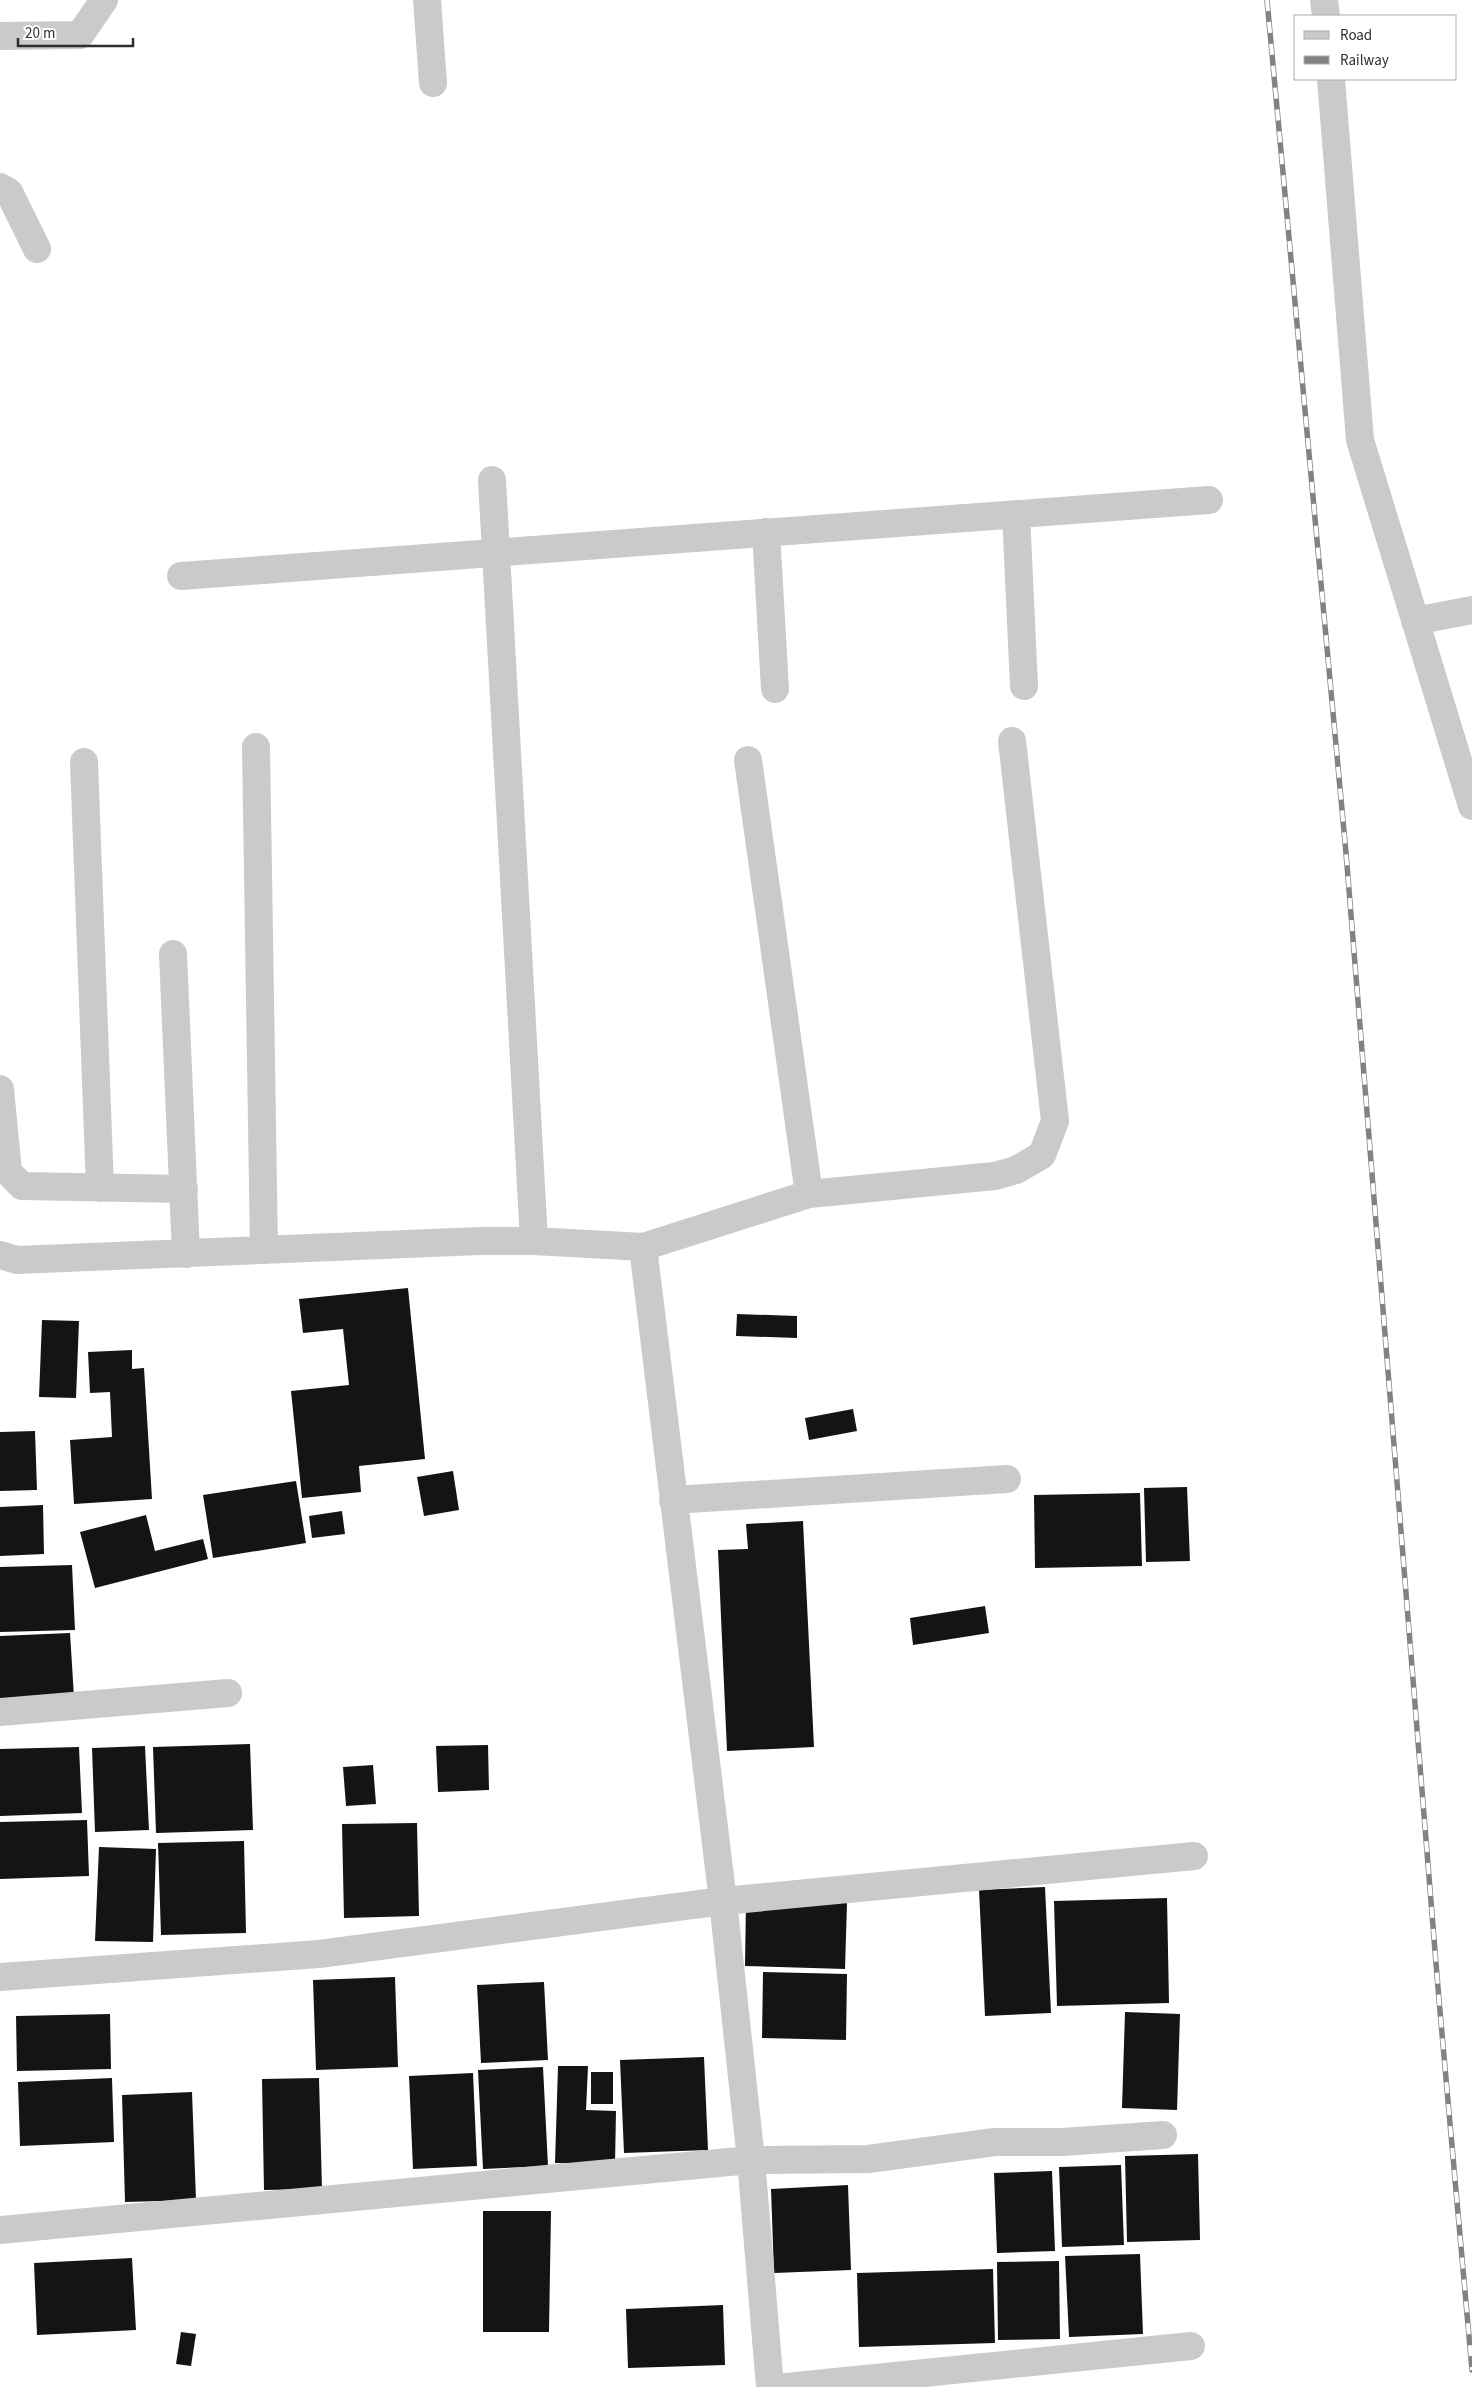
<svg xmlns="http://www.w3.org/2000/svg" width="1472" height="2387" font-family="'Source Sans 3',sans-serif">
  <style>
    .building { fill: #141414 }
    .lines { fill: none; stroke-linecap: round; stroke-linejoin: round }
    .minor { stroke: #cacaca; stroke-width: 28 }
    .rail-casing { stroke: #828282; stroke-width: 5.5 }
    .rail { stroke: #fff; stroke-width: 4; stroke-dasharray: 11; stroke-linecap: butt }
  </style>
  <rect width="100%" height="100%" fill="#fff"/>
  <path class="building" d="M408,1288L425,1459L359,1466L361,1492L302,1498L291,1391L349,1385L343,1329L303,1333L299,1299Z
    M737,1314L797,1316V1338L736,1336Z
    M42,1320L79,1321L76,1398L39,1397Z
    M132,1350V1369L144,1368L152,1499L74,1504L70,1440L112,1437L110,1392L90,1393L88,1352Z
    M853,1409L857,1431L809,1440L805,1418Z
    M35,1431L37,1490L0,1491V1432Z
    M453,1471L459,1510L424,1516L417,1477Z
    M296,1481L306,1543L213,1558L203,1495Z
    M1187,1487L1190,1561L1146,1562L1144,1488Z
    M1140,1493L1142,1566L1035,1568L1034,1495Z
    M43,1505L44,1554L0,1556V1507Z
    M342,1511L345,1534L312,1538L309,1516Z
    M146,1515L155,1551L203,1539L208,1559L95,1588L80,1532Z
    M803,1521L814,1747L727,1751L718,1550L748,1549L746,1524Z
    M72,1565L75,1630L0,1632V1567Z
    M985,1606L989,1633L913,1645L910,1618Z
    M70,1633L74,1697L0,1700V1636Z
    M250,1744L253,1830L156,1833L153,1747Z
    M488,1745L489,1790L438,1792L436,1746Z
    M145,1746L149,1830L95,1832L92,1748Z
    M79,1747L82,1813L0,1816V1749Z
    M373,1765L376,1804L346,1806L343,1767Z
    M87,1820L89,1876L0,1879V1822Z
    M417,1823L419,1916L344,1918L342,1824Z
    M244,1841L246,1933L161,1935L158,1843Z
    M99,1847L156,1849L153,1942L95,1941Z
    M1045,1887L1051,2013L985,2016L979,1890Z
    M1167,1898L1169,2003L1057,2006L1054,1901Z
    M746,1901L847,1903L845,1969L745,1966Z
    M763,1972L847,1974L846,2040L762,2038Z
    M395,1977L398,2067L316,2070L313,1980Z
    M544,1982L548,2060L481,2063L477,1985Z
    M1125,2012L1180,2014L1177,2110L1122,2108Z
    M110,2014L111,2069L17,2071L16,2016Z
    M704,2057L708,2150L624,2153L620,2060Z
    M558,2066H588L586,2110L616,2111L615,2164L555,2163Z
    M543,2067L548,2166L483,2169L478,2070Z
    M591,2072H613V2104H591Z
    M473,2073L477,2166L413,2169L409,2076Z
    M112,2078L114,2142L20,2146L18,2082Z
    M319,2078L322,2189L264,2190L262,2079Z
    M192,2092L196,2200L125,2202L122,2095Z
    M1198,2154L1200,2240L1127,2242L1125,2156Z
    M1121,2165L1124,2245L1062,2247L1059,2167Z
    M1052,2171L1055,2251L997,2253L994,2173Z
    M848,2185L851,2270L774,2273L771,2189Z
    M483,2211H551L549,2332H483Z
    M1140,2254L1143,2334L1069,2337L1065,2256Z
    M132,2258L136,2330L37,2335L34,2263Z
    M1059,2261L1060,2339L998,2340L997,2262Z
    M993,2269L995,2343L859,2347L857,2273Z
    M723,2305L725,2365L628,2368L626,2309Z
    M181,2332L196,2334L191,2366L176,2364Z"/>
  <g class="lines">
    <path class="minor" d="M427,0L433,83
      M1324,0L1326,16
      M0,36L80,35L104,0
      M1331,79L1360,440L1472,806
      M0,187L9,192L37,249
      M492,480L534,1241
      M1016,514L1024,686
      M766,532L775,689
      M181,576L1209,500
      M1415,621L1472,610
      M256,747L264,1250
      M748,760L809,1194
      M84,762L100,1188
      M173,954L186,1254
      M0,1089L8,1172L22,1186L184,1189
      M643,1247L809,1194L995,1176L1016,1170L1042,1155L1055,1121L1012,741
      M0,1255L17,1260L480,1241H534L643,1247L723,1901L319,1954L0,1977
      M673,1500L1007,1479
      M0,1712L228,1693
      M0,2230L751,2160L868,2159L995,2142H1062L1163,2135
      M770,2387L751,2160L723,1901L1194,1856
      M786,2387L1191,2346"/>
    <defs>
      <path id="rail" d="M1267,0L1346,853L1439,2000L1472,2370"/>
    </defs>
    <use href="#rail" class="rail-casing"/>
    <use href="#rail" class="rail"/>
  </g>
  <rect x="1294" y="15" width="162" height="65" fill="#ffffff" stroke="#ababab"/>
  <rect x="1304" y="31" width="25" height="8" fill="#cacaca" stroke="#ababab"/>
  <text x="1340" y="40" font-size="15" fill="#2d2d2d">Road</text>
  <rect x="1304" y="56" width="25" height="8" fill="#828282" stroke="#ababab"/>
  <text x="1340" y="65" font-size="15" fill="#2d2d2d">Railway</text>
  <path d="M18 38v8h115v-8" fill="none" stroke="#2d2d2d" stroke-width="2.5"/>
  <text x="25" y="38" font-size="15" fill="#2d2d2d" stroke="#ffffff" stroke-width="4" paint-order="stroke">20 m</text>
</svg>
